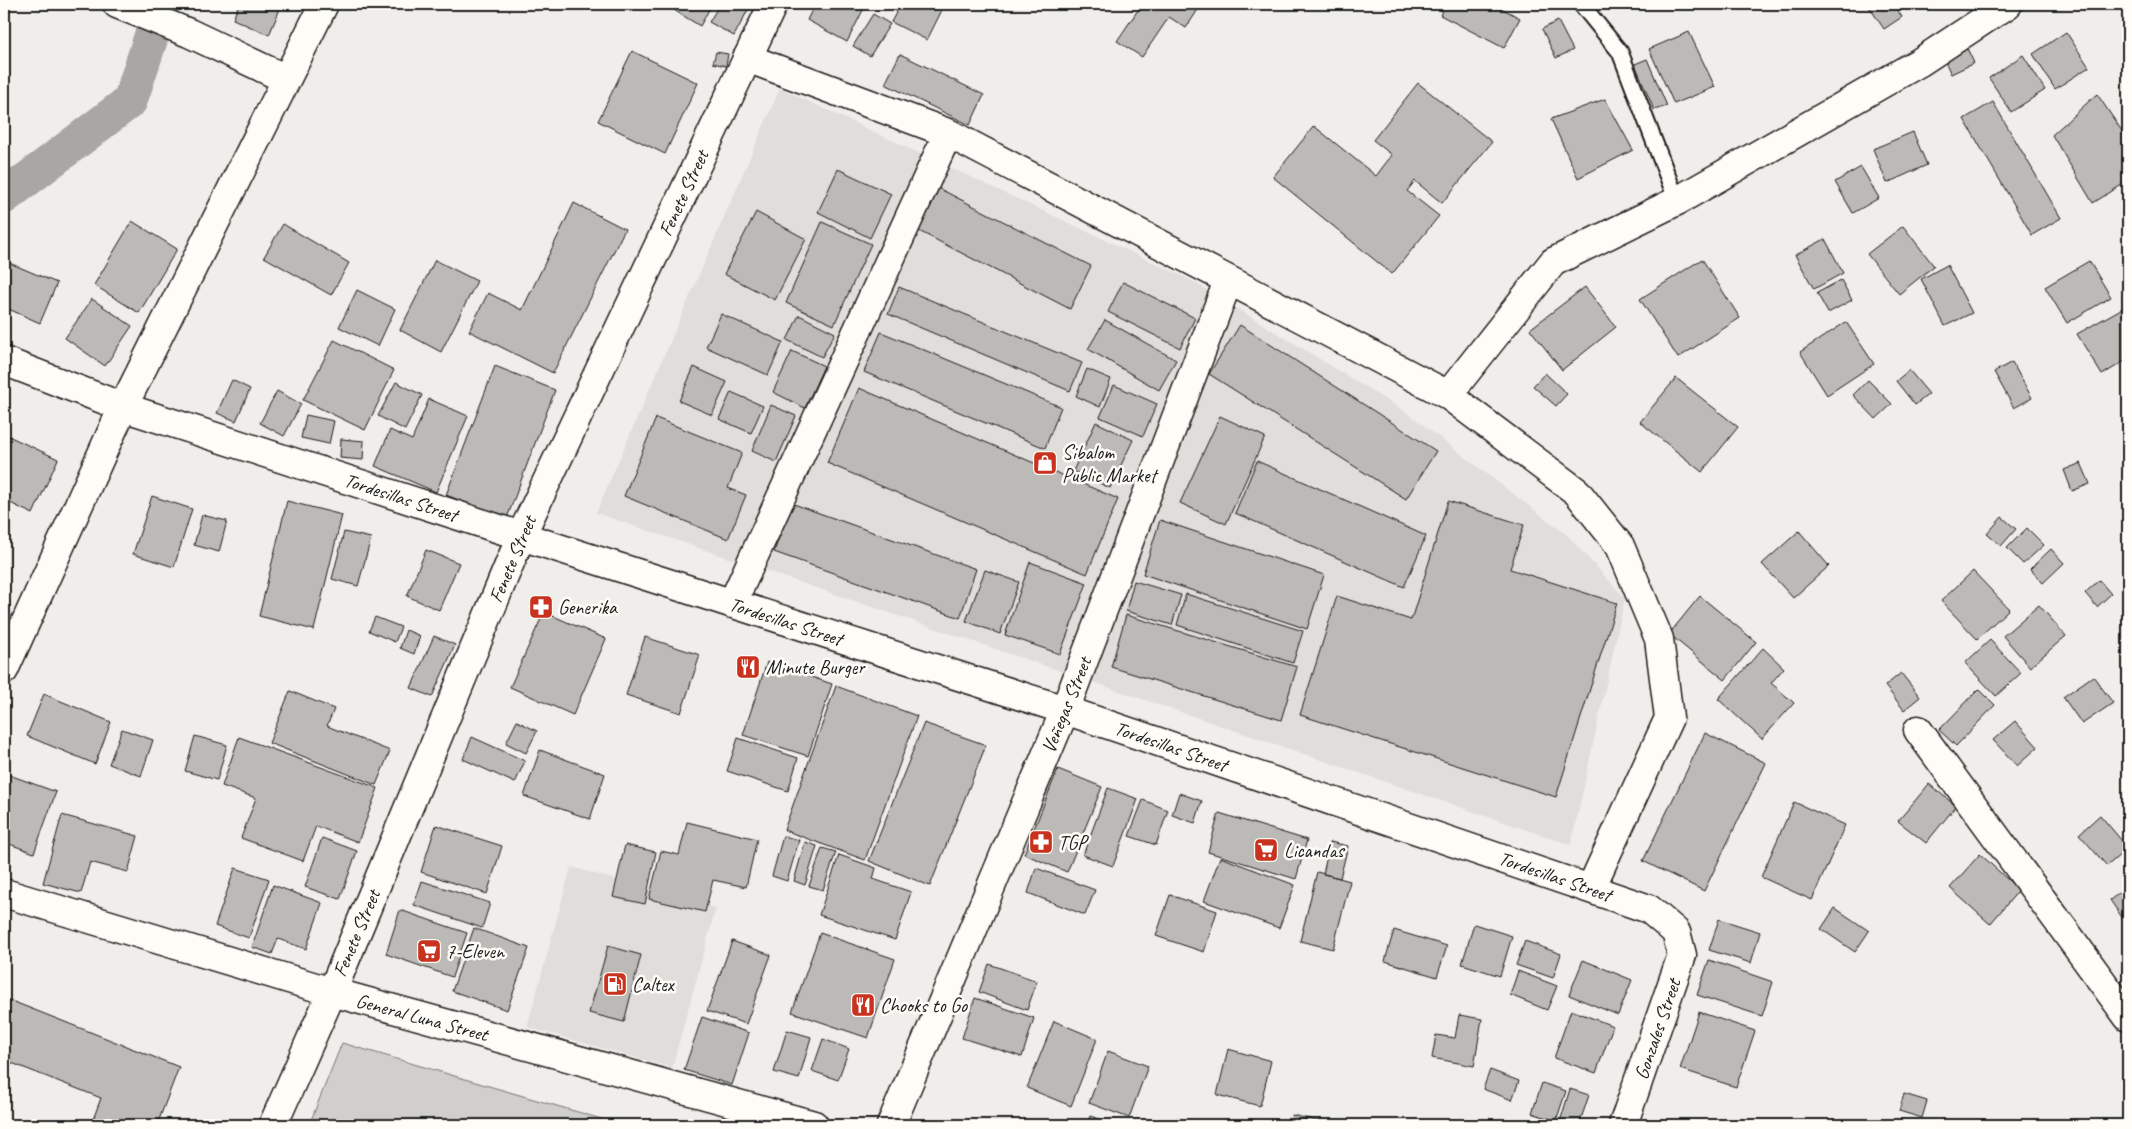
<svg xmlns="http://www.w3.org/2000/svg" width="2132" height="1129" font-family="Caveat,sans-serif">
  <style>
    .built { fill: #e0deda }
    .green { fill: #d0cfcc; stroke: #767674 }
    .lines { fill: none; stroke-linecap: round; stroke-linejoin: round }
    .canal { stroke: #a8a7a3; stroke-width: 35 }
    .building { fill: #bbbab6; stroke: #1c1c1c }
    .service-casing { stroke: #1c1c1c; stroke-width: 19 }
    .minor-casing { stroke: #1c1c1c; stroke-width: 31 }
    .secondary-casing { stroke: #1c1c1c; stroke-width: 31 }
    .service { stroke: #fdfcf7; stroke-width: 15 }
    .minor { stroke: #fdfcf7; stroke-width: 28 }
    .secondary { stroke: #fdfcf7; stroke-width: 28 }
    .labels { text-anchor: middle; stroke-width: 5; stroke-linejoin: round; paint-order: stroke }
    .street-label { font-size: 20px; fill: #1c1c1c; stroke: #fdfcf7 }
    .poi-label { font-size: 20px; fill: #1c1c1c; stroke: #fdfcf7; text-anchor: start }
  </style>
  <rect width="100%" height="100%" fill="#f0eeea"/>
  <filter id="ink" filterUnits="userSpaceOnUse"><feTurbulence type="fractalNoise" baseFrequency=".02" numOctaves="2"/><feDisplacementMap in="SourceGraphic" scale="10" xChannelSelector="R" yChannelSelector="G"/><feConvolveMatrix kernelMatrix="1 2 1 2 8 2 1 2 1" color-interpolation-filters="sRGB"/></filter>
  <g filter="url(#ink)">
    <path class="built" d="M780,88L1189,279L1406,412L1567,535L1625,598L1571,845L596,513Z
      M571,867L716,908L672,1068L527,1027Z"/>
    <path class="green" d="M342,1043L622,1125H309Z"/>
    <g class="lines">
      <path class="canal" d="M4,197L130,101L162,4"/>
    </g>
    <path class="building" d="M239,4H282L269,35L233,19Z
      M664,4H712L700,26Z
      M720,4H741L749,8L734,36L709,22Z
      M815,4H855L864,8L847,42L807,20Z
      M901,4H945L927,40L891,22Z
      M1142,4H1200L1201,5L1186,28L1169,17L1142,57L1117,41Z
      M1446,4H1503L1501,8L1520,18L1504,48L1440,15Z
      M1870,4H1893L1902,17L1884,29L1868,5Z
      M4,6H9L4,53Z
      M873,14L890,24L870,56L853,46Z
      M1558,21L1573,50L1556,58L1542,29Z
      M1689,32L1715,87L1674,104L1649,49Z
      M2066,32L2089,67L2055,89L2033,54Z
      M1964,42L1974,63L1951,74L1941,53Z
      M632,51L698,83L665,154L598,121Z
      M716,52L728,54L726,66L713,63Z
      M900,54L984,95L970,125L885,84Z
      M2023,55L2045,90L2011,112L1989,78Z
      M1647,59L1667,106L1654,110L1635,64Z
      M1418,83L1492,142L1442,203L1415,181L1407,191L1439,216L1392,274L1273,177L1314,126L1376,176L1392,155L1373,140Z
      M2097,94L2128,140V181L2093,203L2052,135Z
      M1605,99L1633,150L1578,178L1551,119Z
      M1993,102L2061,218L2032,235L1964,119Z
      M1913,132L1927,165L1887,183L1873,149Z
      M1861,167L1879,198L1853,213L1835,182Z
      M838,169L891,194L870,238L818,212Z
      M936,187L1091,266L1070,309L915,229Z
      M574,203L625,229L553,373L469,331L488,293L522,310Z
      M756,212L806,239L775,300L724,274Z
      M132,221L177,249L139,313L94,285Z
      M822,222L871,244L834,325L786,303Z
      M283,224L349,263L331,295L264,257Z
      M1903,226L1934,266L1899,294L1867,254Z
      M1825,239L1843,273L1814,289L1795,255Z
      M1702,259L1740,318L1678,358L1640,299Z
      M435,260L477,281L441,352L400,330Z
      M2089,261L2111,297L2067,323L2045,287Z
      M7,262L57,283L40,323L4,307V269Z
      M1947,265L1972,313L1945,326L1921,279Z
      M1841,280L1852,300L1828,313L1817,293Z
      M1123,282L1195,318L1180,348L1108,312Z
      M899,287L1082,363L1070,391L888,314Z
      M1585,287L1616,327L1562,370L1530,329Z
      M357,290L395,309L378,346L339,327Z
      M92,299L132,326L105,366L65,338Z
      M2128,305V359L2102,375L2077,334Z
      M721,314L783,342L768,375L706,347Z
      M799,315L835,333L822,357L787,340Z
      M1105,320L1176,360L1159,390L1088,349Z
      M1846,322L1874,364L1827,395L1800,352Z
      M1240,325L1436,451L1406,499L1209,374Z
      M881,332L1061,407L1045,448L864,372Z
      M334,340L394,370L365,430L303,400Z
      M792,351L824,366L805,408L773,392Z
      M2012,362L2032,398L2014,408L1994,372Z
      M495,366L555,390L507,518L446,495Z
      M694,367L727,382L712,415L679,401Z
      M1087,369L1111,379L1100,407L1076,396Z
      M1909,370L1929,394L1915,405L1896,381Z
      M1545,373L1567,394L1556,406L1533,386Z
      M1676,378L1738,427L1702,472L1640,422Z
      M232,380L250,389L236,421L217,413Z
      M1868,380L1892,404L1876,419L1853,395Z
      M396,382L422,395L405,430L378,416Z
      M1114,385L1157,404L1143,436L1100,417Z
      M859,388L1118,499L1087,574L827,463Z
      M277,391L301,404L284,436L260,423Z
      M731,392L763,406L751,433L719,419Z
      M429,399L468,416L436,492L375,466L390,430L412,440Z
      M771,405L796,416L776,462L752,451Z
      M306,415L334,421L329,444L301,438Z
      M1220,416L1265,437L1226,524L1180,503Z
      M656,418L742,453L728,488L746,495L728,539L624,496Z
      M1096,422L1133,440L1110,488L1073,471Z
      M4,434L58,459L33,514L4,500Z
      M341,439L364,441L363,460L340,458Z
      M1257,461L1426,536L1404,587L1235,513Z
      M2081,463L2090,484L2072,491L2064,470Z
      M152,496L192,509L174,567L133,554Z
      M287,501L342,515L314,630L259,616Z
      M1448,501L1524,525L1510,569L1617,603L1556,797L1300,715L1337,596L1411,620Z
      M791,503L976,569L960,618L774,552Z
      M202,515L227,521L219,552L194,545Z
      M2002,517L2016,529L2001,546L1987,534Z
      M1160,520L1324,575L1307,629L1143,574Z
      M2027,528L2044,545L2023,564L2007,548Z
      M1799,531L1829,566L1793,598L1762,564Z
      M344,532L371,538L358,586L332,579Z
      M2051,549L2064,563L2043,583L2030,569Z
      M426,550L459,563L439,610L407,596Z
      M1030,562L1087,583L1060,654L1005,635Z
      M985,570L1019,582L1000,634L966,621Z
      M1973,571L2009,609L1977,639L1941,601Z
      M2099,580L2111,594L2097,607L2085,593Z
      M1134,581L1181,595L1172,625L1126,611Z
      M1186,594L1303,631L1293,663L1177,625Z
      M1700,596L1756,642L1725,680L1669,634Z
      M2039,605L2066,636L2030,667L2003,636Z
      M544,612L606,639L573,715L510,687Z
      M1126,615L1297,667L1281,720L1111,667Z
      M375,617L401,627L395,642L369,631Z
      M406,630L420,636L414,654L400,648Z
      M434,636L455,645L432,697L411,688Z
      M645,637L700,655L681,713L626,695Z
      M1990,640L2021,673L1996,696L1965,663Z
      M1763,648L1784,668L1771,683L1794,703L1762,739L1718,699Z
      M767,662L832,684L808,756L743,735Z
      M1901,673L1920,697L1904,710L1885,686Z
      M2093,676L2113,703L2082,724L2063,697Z
      M836,686L917,716L865,860L784,830Z
      M1979,689L1995,705L1956,746L1939,730Z
      M290,691L334,709L327,726L390,751L376,785L269,743Z
      M44,694L111,722L95,764L27,736Z
      M517,721L537,731L526,753L506,743Z
      M2015,721L2038,747L2017,766L1993,740Z
      M924,723L986,745L930,886L869,861Z
      M122,729L153,740L141,776L109,764Z
      M1705,733L1766,763L1704,891L1643,861Z
      M195,736L227,745L217,780L185,771Z
      M239,737L378,788L358,842L316,826L303,861L241,838L256,798L222,786Z
      M472,737L525,761L515,783L463,759Z
      M738,738L798,758L788,791L727,771Z
      M540,750L605,774L590,819L524,796Z
      M1058,769L1102,787L1067,872L1024,854Z
      M4,773L56,792L34,853L4,842Z
      M1929,784L1956,806L1926,843L1898,821Z
      M1108,788L1138,799L1113,866L1083,855Z
      M1179,793L1202,801L1195,823L1172,815Z
      M1143,800L1168,810L1156,845L1129,836Z
      M1794,802L1845,825L1812,900L1761,877Z
      M1219,813L1307,840L1296,879L1208,852Z
      M62,815L138,836L128,872L90,862L81,893L43,883Z
      M2100,815L2128,848L2107,866L2079,834Z
      M687,822L757,839L746,887L713,880L705,912L649,899L661,851L679,855Z
      M436,825L502,846L487,894L421,872Z
      M783,836L799,840L787,881L772,876Z
      M322,838L357,851L340,899L305,887Z
      M805,842L817,846L805,885L794,881Z
      M1330,842L1348,846L1340,878L1323,874Z
      M625,845L656,852L645,904L613,897Z
      M822,848L836,852L823,890L809,886Z
      M1980,854L2019,890L1990,924L1950,888Z
      M839,855L876,868L873,879L911,892L895,940L819,915Z
      M1220,857L1295,885L1279,928L1204,901Z
      M235,868L269,879L249,938L215,926Z
      M1036,868L1095,890L1085,915L1028,893Z
      M1317,872L1350,881L1333,949L1300,941Z
      M422,881L490,903L482,928L414,905Z
      M273,885L322,903L306,949L278,939L272,954L252,947Z
      M2128,886V926L2110,900Z
      M1170,895L1217,911L1204,952L1156,936Z
      M1835,908L1869,931L1855,952L1821,929Z
      M400,910L467,933L452,977L386,954Z
      M1719,919L1760,932L1751,963L1709,950Z
      M1474,924L1512,936L1500,976L1462,964Z
      M474,928L529,948L507,1010L452,991Z
      M1394,930L1447,946L1437,977L1385,961Z
      M820,933L895,959L868,1038L792,1012Z
      M732,941L771,955L746,1024L707,1011Z
      M1525,941L1561,954L1553,978L1516,965Z
      M608,946L641,955L624,1022L589,1013Z
      M1583,960L1632,980L1618,1015L1569,995Z
      M1709,960L1773,982L1762,1016L1697,995Z
      M989,964L1037,981L1027,1010L979,992Z
      M1518,971L1557,986L1547,1010L1510,995Z
      M4,998L179,1067L157,1125H91L101,1098L4,1060Z
      M975,998L1034,1018L1022,1057L962,1038Z
      M1571,1010L1613,1026L1596,1073L1554,1058Z
      M1699,1012L1755,1031L1736,1087L1680,1069Z
      M1459,1015L1482,1019L1474,1066L1432,1058L1436,1035L1455,1038Z
      M702,1017L749,1033L732,1085L684,1070Z
      M1054,1021L1097,1039L1071,1106L1027,1088Z
      M787,1030L811,1037L799,1079L774,1072Z
      M823,1039L849,1049L838,1080L812,1071Z
      M1228,1049L1271,1061L1260,1106L1217,1095Z
      M1108,1051L1148,1066L1129,1118L1089,1103Z
      M1490,1070L1519,1081L1512,1100L1483,1089Z
      M1542,1083L1566,1091L1556,1121L1532,1113Z
      M1570,1089L1589,1095L1579,1125H1559Z
      M1904,1094L1927,1101L1922,1118L1899,1111Z
      M1292,1115L1336,1125H1290Z
      M1090,1116L1118,1125H1087Z
      M1176,1118L1206,1125H1174Z"/>
    <g class="lines">
      <defs>
        <path id="service" d="M1581,4L1620,52L1677,201"/>
        <path id="minor" d="M117,4L189,33L286,79
          M747,58L948,133L1448,395L1577,492L1620,546L1659,639L1669,718L1591,888
          M1448,395L1553,262L1677,201L1920,62L2008,4
          M521,536L1065,710L1649,909L1676,932L1682,955L1623,1125
          M732,604L948,133
          M4,670L123,407L324,4
          M1918,730L2128,1017
          M4,893L332,992
          M891,1125L1065,710L1228,281"/>
        <path id="secondary" d="M4,361L123,407L521,536
          M332,992L814,1125
          M273,1125L332,992L521,536L773,4"/>
      </defs>
      <use href="#service" class="service-casing"/>
      <use href="#minor" class="minor-casing"/>
      <use href="#secondary" class="secondary-casing"/>
      <use href="#service" class="service"/>
      <use href="#minor" class="minor"/>
      <use href="#secondary" class="secondary"/>
    </g>
  </g>
  <defs>
    <symbol id="shop-square" viewBox="-11 -11 22 22"><rect x="-9" y="-9" width="18" height="18" rx="4" fill="#c8321e" stroke="#fdfcf7"/><path d="M-5-2.5h2.3a2.7 3.5 0 0 1 5.4 0H5L5.5 6h-11ZM-1.5-2.5h3a1.5 2.3 0 0 0-3 0Z" fill="#fff"/></symbol>
    <symbol id="pharmacy-square" viewBox="-11 -11 22 22"><rect x="-9" y="-9" width="18" height="18" rx="4" fill="#c8321e" stroke="#fdfcf7"/><path d="M-2-6h4v4h4v4h-4v4h-4v-4h-4v-4h4Z" fill="#fff"/></symbol>
    <symbol id="restaurant-square" viewBox="-11 -11 22 22"><rect x="-9" y="-9" width="18" height="18" rx="4" fill="#c8321e" stroke="#fdfcf7"/><path d="M-5-6h1v4h1v-4h1v4h1v-4h1v5L-1.5 .5V6h-2V.5L-5-1ZM5-6V6H3V1.5H1.5Q1.5-4 5-6Z" fill="#fff"/></symbol>
    <symbol id="supermarket-square" viewBox="-11 -11 22 22"><rect x="-9" y="-9" width="18" height="18" rx="4" fill="#c8321e" stroke="#fdfcf7"/><path d="M-6-5.5h2.5l.6 2H6L4.5 2H-2.5L-4.4-4H-6ZM-1.5 3.2a1.3 1.3 0 1 0 .1 0ZM3 3.2a1.3 1.3 0 1 0 .1 0Z" fill="#fff"/></symbol>
    <symbol id="fuel-square" viewBox="-11 -11 22 22"><rect x="-9" y="-9" width="18" height="18" rx="4" fill="#c8321e" stroke="#fdfcf7"/><path d="M-5.5-6h7V0h2V4h1.3V-2.5L3-4.5l.8-.8L6-3V5H2.5V1h-1V6h-7ZM-4.2-4.7v3.2H.2V-4.7Z" fill="#fff"/></symbol>
  </defs>
  <g fill-rule="evenodd">
    <use href="#shop-square" x="1031" y="449" width="28" height="28"/>
    <use href="#pharmacy-square" x="527" y="593" width="28" height="28"/>
    <use href="#restaurant-square" x="734" y="653" width="28" height="28"/>
    <use href="#pharmacy-square" x="1027" y="828" width="28" height="28"/>
    <use href="#supermarket-square" x="1252" y="836" width="28" height="28"/>
    <use href="#supermarket-square" x="415" y="937" width="28" height="28"/>
    <use href="#fuel-square" x="601" y="970" width="28" height="28"/>
    <use href="#restaurant-square" x="849" y="991" width="28" height="28"/>
  </g>
  <g class="labels">
    <g class="street-label">
      <text transform="translate(683 193) rotate(-65)" y="7">Fenete Street</text>
      <text transform="translate(401 497) rotate(18)" y="7">Tordesillas Street</text>
      <text transform="translate(512 559) rotate(-67)" y="7">Fenete Street</text>
      <text transform="translate(786 621) rotate(18)" y="7">Tordesillas Street</text>
      <text transform="translate(1066 705) rotate(-68)" y="7">Veñegas Street</text>
      <text transform="translate(1171 746) rotate(19)" y="7">Tordesillas Street</text>
      <text transform="translate(1555 876) rotate(19)" y="7">Tordesillas Street</text>
      <text transform="translate(356 933) rotate(-67)" y="7">Fenete Street</text>
      <text transform="translate(422 1017) rotate(15)" y="7">General Luna Street</text>
      <text transform="translate(1657 1029) rotate(-71)" y="7">Gonzales Street</text>
    </g>
    <g class="poi-label">
      <text x="1062" y="459">Sibalom<tspan x="1062" dy="23">Public Market</tspan></text>
      <text x="558" y="614">Generika</text>
      <text x="766" y="674">Minute Burger</text>
      <text x="1058" y="849">TGP</text>
      <text x="1284" y="857">Licandas</text>
      <text x="446" y="958">7-Eleven</text>
      <text x="632" y="991">Caltex</text>
      <text x="880" y="1012">Chooks to Go</text>
    </g>
  </g>
  <rect width="2132" height="1129" fill="none" stroke="#fdfcf7" stroke-width="20"/>
  <rect x="10" y="10" width="2112" height="1109" fill="none" stroke="#1c1c1c" stroke-width="2" filter="url(#ink)"/>
</svg>
